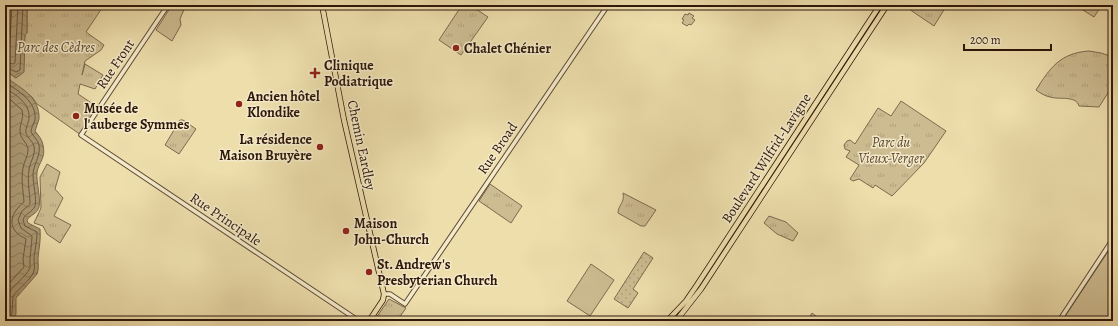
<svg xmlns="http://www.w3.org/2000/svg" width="1118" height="326" font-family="Alegreya,serif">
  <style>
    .grass { fill: #cdbc91; stroke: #7e694e }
    .park { fill: url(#park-tufts); stroke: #7e694e }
    .garden { fill: url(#garden-dots); stroke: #7e694e }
    .water { fill: url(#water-waves); stroke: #7a654b }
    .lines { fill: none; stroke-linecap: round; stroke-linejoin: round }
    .shore { stroke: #6d5840; stroke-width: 1 }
    .minor-casing { stroke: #5e4833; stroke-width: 5.5 }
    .major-casing { stroke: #2e160b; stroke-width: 6 }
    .minor { stroke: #f3eac9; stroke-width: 3.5 }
    .major { stroke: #eddeac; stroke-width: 4.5 }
    .poi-dot { fill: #8f2418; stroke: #f3eac9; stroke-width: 1.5 }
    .labels { text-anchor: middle; stroke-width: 3; stroke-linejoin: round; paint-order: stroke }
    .park-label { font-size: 14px; font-style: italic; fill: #5e4833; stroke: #f3eac9 }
    .poi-label { font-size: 14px; font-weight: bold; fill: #2e160b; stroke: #f3eac9; text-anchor: start }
    .street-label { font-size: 14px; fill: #2e160b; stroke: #f3eac9 }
  </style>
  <defs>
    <pattern id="park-tufts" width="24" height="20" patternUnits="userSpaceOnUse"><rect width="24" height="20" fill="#cdbc91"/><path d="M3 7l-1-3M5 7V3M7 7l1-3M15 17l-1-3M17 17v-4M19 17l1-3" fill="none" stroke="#b0a17c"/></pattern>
    <pattern id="garden-dots" width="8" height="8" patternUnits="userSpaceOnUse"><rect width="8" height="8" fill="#cdbc91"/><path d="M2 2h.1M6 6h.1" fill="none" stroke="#b0a17c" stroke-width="1.8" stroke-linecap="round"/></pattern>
    <pattern id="water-waves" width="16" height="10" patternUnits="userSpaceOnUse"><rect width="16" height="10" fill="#ac9a75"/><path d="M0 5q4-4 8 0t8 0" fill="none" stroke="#8c7d5e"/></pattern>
  </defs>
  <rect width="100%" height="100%" fill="#eddeac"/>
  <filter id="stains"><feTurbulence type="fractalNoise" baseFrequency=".005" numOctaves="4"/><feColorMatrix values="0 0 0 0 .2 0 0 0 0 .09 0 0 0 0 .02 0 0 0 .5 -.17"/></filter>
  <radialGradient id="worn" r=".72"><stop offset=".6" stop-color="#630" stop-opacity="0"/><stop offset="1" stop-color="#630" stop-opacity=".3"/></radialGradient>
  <path class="grass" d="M172,5H186L180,19L181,25L172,41L156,30Z
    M1075,5H1102L1094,17Z
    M689,13L694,16L692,18L695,20L691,25L689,24L687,26L682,23L684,20L682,19L685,14L688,15Z
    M1113,244V321H1062Z
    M591,264L614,280L590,316L567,301Z"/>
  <path class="park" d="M27,5H104L86,32L104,45L101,50L85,61L82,75L85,64L103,75L95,89L80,84L78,94L99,108L81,135L37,104L32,97L5,77V70L16,78L25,35L27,33Z
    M462,5H470L488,17L461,55L439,40Z
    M907,5H947L934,26L906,7Z
    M1089,51L1101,53L1113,57V85L1099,107L1079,106C1076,95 1059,100 1050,97C1045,96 1040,93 1036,90C1050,68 1060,53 1089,51Z
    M901,101L946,131L924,163L892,196L875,185L873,188L859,179L853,181L850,179L859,165L846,157L850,151L845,149L844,145L847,141L850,140L855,144L878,108L891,116Z
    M180,120H183L196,129L179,154L165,145Z
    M47,164L60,172L55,189L63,198L54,216L71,225L60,243L47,234L43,226L34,223L41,208L40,177Z
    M490,184L522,206L511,223L479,201Z
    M623,193L656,210L645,226H641L618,213C618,205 625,203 623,193Z
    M769,216L786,222L798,233L793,241L777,234L764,223Z
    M389,299L406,308L397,321H374Z
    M812,313L823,321H807Z"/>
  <path class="garden" d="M644,252L653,258L633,289L638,293L628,308L614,299Z"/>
  <path class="water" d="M5,5H27V33L25,35L24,72L16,78L5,70Z
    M5,77C21,88 40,97 39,119C38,123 36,127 35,131C38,135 42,139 43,145C46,158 39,162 37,172C36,183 41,197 39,207C37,214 30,215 27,220L28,223L40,229C41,239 39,248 38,258C38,264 39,269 37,274L16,298V314L12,321H5Z"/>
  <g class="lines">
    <path class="shore" d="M5,56H8L9,55L12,5
      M5,62L13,64L15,63L18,5
      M5,67L8,68L16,72L20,70L23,5
      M5,82C18,91 37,101 35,120C34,124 31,127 31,132C33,136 38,140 39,145C41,157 33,164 33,175C33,184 37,199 35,206C32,213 25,213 23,220L25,226L37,232C37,241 35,249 34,258C34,263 35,267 34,271C30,281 19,288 13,296L12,313L9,321
      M5,88C16,95 30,103 29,118C29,123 25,127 26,133C27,138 33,141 34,146C36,155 30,161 29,170C27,181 30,193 30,204L22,211L18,220L21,228L32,236C32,246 29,257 30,268C25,278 14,284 9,293C5,300 9,309 5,316
      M5,95L22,110C24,119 20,122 20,131C20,139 28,143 28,150C28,157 24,161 23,168C21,179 23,190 24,202C14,210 6,223 18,234C20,236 23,237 26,239L23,259L24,267L5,288"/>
    <defs>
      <path id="minor" d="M168,5L81,135L359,321
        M384,294H390L405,304L608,5
        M1059,321L1113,239"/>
      <path id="major" d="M322,5L344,120L384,294L383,300L369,321
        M667,321L686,301L697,285L880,5
        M676,321L701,289L887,5"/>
    </defs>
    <use href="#minor" class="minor-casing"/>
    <use href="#major" class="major-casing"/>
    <use href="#minor" class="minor"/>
    <use href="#major" class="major"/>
  </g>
  <g class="poi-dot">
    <circle cx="456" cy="48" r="4"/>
    <path d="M313 67h4v4h4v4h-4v4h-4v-4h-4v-4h4z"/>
    <circle cx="239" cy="104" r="4"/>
    <circle cx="76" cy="116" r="4"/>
    <circle cx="320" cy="147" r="4"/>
    <circle cx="346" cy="231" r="4"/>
    <circle cx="369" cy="272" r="4"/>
  </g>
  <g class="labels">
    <g class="park-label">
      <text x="56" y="52">Parc des Cèdres</text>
      <text x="891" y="147">Parc du<tspan x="891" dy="16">Vieux-Verger</tspan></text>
    </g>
    <g class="poi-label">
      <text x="464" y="53">Chalet Chénier</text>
      <text x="324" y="70">Clinique<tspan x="324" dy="16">Podiatrique</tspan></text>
      <text x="247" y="101">Ancien hôtel<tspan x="247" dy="16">Klondike</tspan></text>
      <text x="84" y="113">Musée de<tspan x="84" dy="16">l'auberge Symmes</tspan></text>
      <text x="312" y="144" text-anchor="end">La résidence<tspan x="312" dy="16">Maison Bruyère</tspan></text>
      <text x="354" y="228">Maison<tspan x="354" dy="16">John-Church</tspan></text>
      <text x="377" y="269">St. Andrew's<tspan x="377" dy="16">Presbyterian Church</tspan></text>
    </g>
    <g class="street-label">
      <text transform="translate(115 64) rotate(-56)" y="5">Rue Front</text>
      <text transform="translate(362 145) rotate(78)" y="5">Chemin Eardley</text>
      <text transform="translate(497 148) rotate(-56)" y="5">Rue Broad</text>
      <text transform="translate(766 158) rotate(-57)" y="5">Boulevard Wilfrid-Lavigne</text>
      <text transform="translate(226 219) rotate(34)" y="5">Rue Principale</text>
    </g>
  </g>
  <rect width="1118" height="326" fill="none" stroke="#eddeac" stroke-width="20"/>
  <rect x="6" y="6" width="1106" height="314" fill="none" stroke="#2e160b" stroke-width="2"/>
  <rect x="10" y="10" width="1098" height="306" fill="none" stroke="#2e160b"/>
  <path d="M964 44v6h87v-6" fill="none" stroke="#2e160b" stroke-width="2"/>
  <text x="970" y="44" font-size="12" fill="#2e160b" stroke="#f3eac9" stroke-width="3" paint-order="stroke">200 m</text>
  <rect width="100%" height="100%" filter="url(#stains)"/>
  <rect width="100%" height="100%" fill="url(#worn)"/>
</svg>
